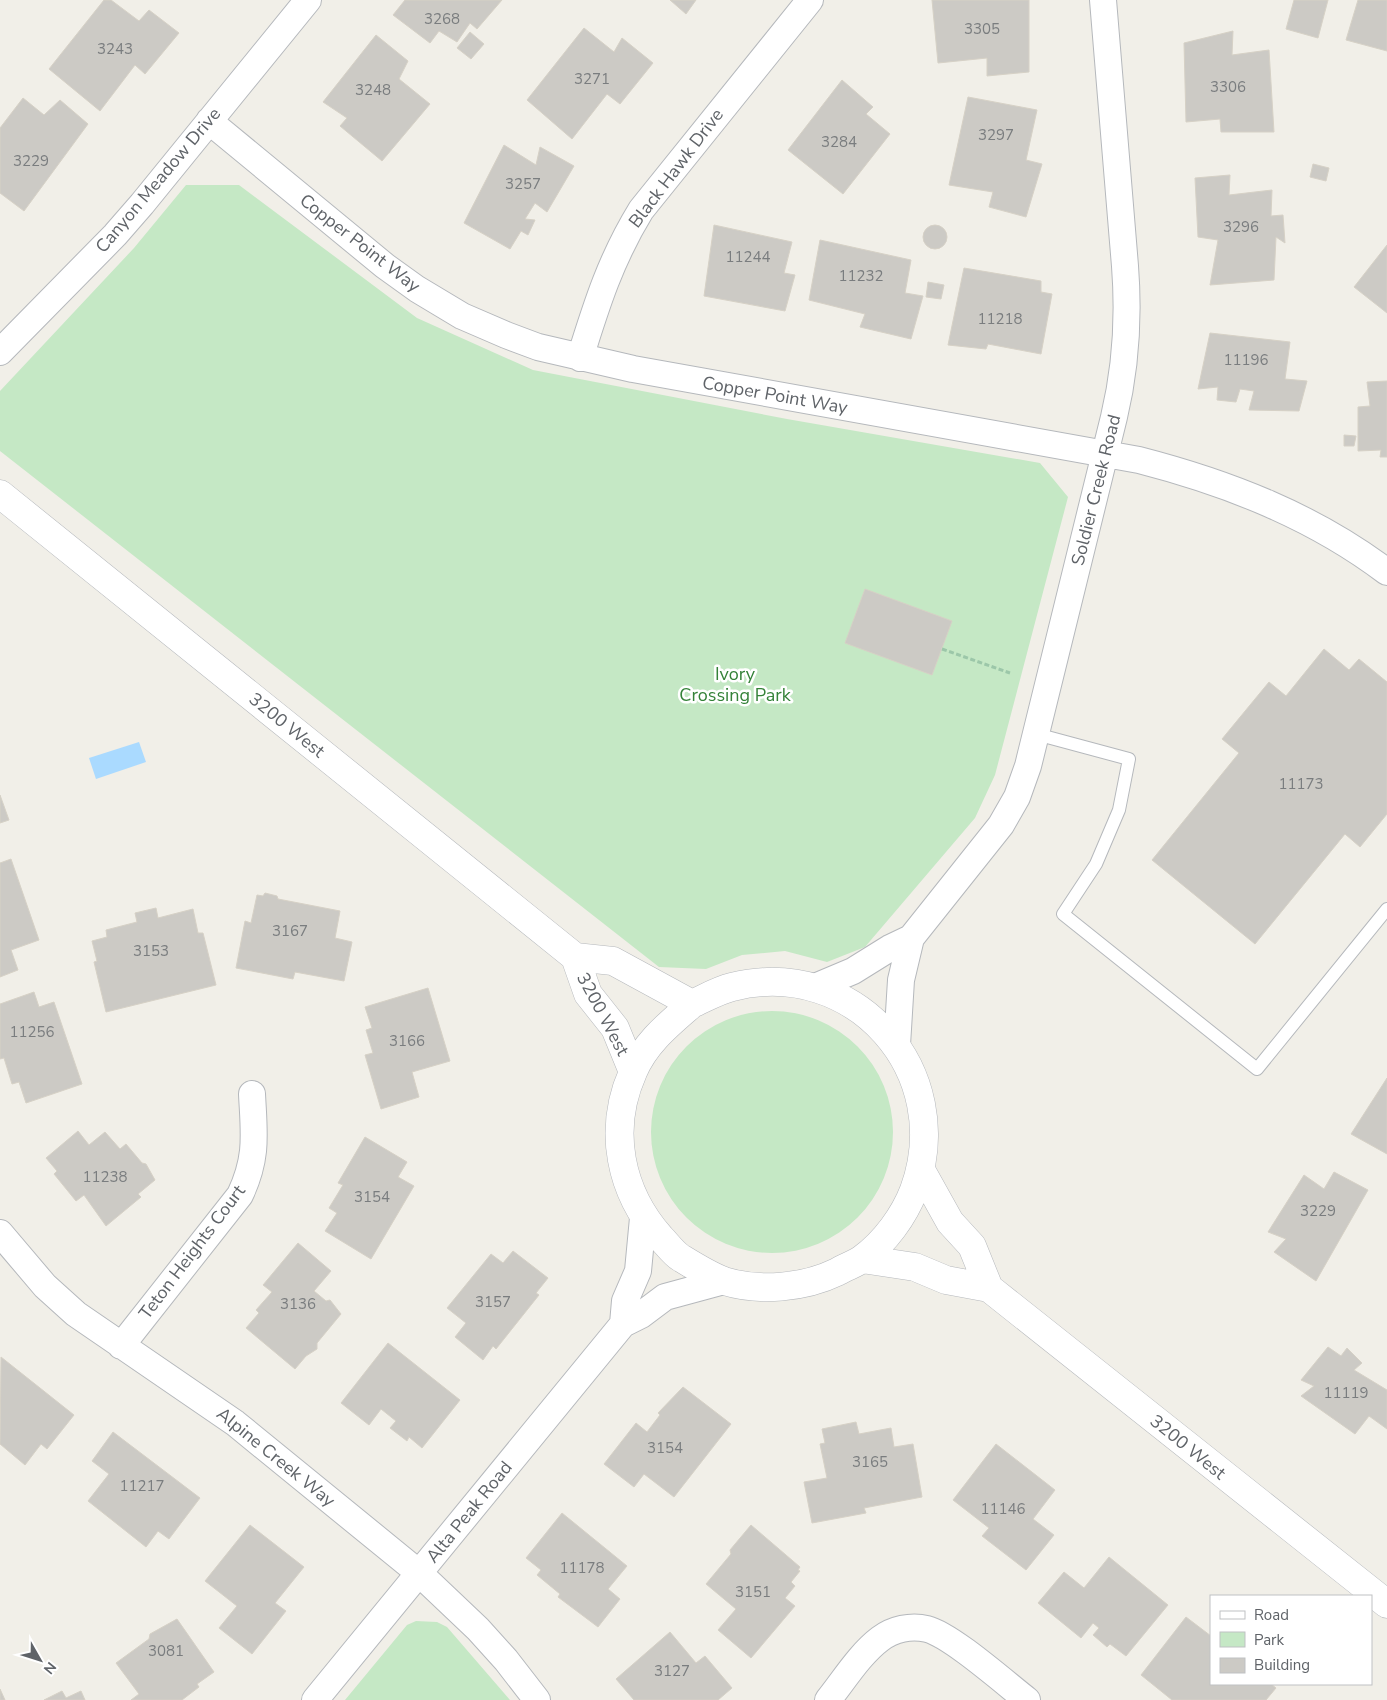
<svg xmlns="http://www.w3.org/2000/svg" width="1387" height="1700" font-family="'Nunito Sans',sans-serif">
  <style>
    .green { fill: #c5e8c5 }
    .water { fill: #aadaff }
    .building { fill: #cccac5; stroke: #d6d1c6 }
    .lines { fill: none; stroke-linecap: round; stroke-linejoin: round }
    .service-casing { stroke: #b5b8bc; stroke-width: 14 }
    .minor-casing { stroke: #b5b8bc; stroke-width: 28 }
    .tertiary-casing { stroke: #b5b8bc; stroke-width: 29 }
    .path { stroke: #9cc7a9; stroke-width: 3; stroke-dasharray: 5 2.5; stroke-linecap: butt }
    .service { stroke: #fff; stroke-width: 12 }
    .minor { stroke: #fff; stroke-width: 26 }
    .tertiary { stroke: #fff; stroke-width: 28 }
    .labels { text-anchor: middle; stroke-width: 5; stroke-linejoin: round; paint-order: stroke }
    .number-label { font-size: 15px; fill: #7a7d7f }
    .street-label { font-size: 18px; fill: #5f6368; stroke: #fff }
    .park-label { font-size: 18px; fill: #348238; stroke: #fff }
  </style>
  <rect width="100%" height="100%" fill="#f1efe8"/>
  <path class="green" d="M186,185H239L417,318L533,370L787,419L1040,463L1068,497L995,775L975,818L865,947L827,962L785,951L742,955L706,969L659,967L0,451V391L134,248Z
    M651 1132a121 121 0 1 1 242 0a121 121 0 1 1-242 0Z
    M416,1621L437,1622L447,1627L510,1700H345L407,1625Z"/>
  <path class="water" d="M139,742L146,762L96,779L89,758Z"/>
  <path class="building" d="M104,0H111L139,21L149,10L179,33L145,74L135,65L100,111L49,69Z
    M405,0H502L477,29L470,23L457,42L439,31L430,43L393,15Z
    M670,0H696L686,14Z
    M932,0H1029V72L987,76V58L938,63Z
    M1294,0H1328L1318,38L1286,29Z
    M1358,0H1387V51L1346,40Z
    M584,28L614,52L622,38L653,63L620,104L607,94L572,139L527,100Z
    M1233,31L1232,55L1269,50L1274,132H1221L1220,119L1186,122L1184,43Z
    M470,32L484,44L471,59L457,48Z
    M376,35L408,61L399,79L430,104L382,161L340,126L347,118L323,102Z
    M842,80L873,107L866,114L890,134L843,194L788,150Z
    M968,97L1037,110L1026,160L1042,164L1026,217L989,207L993,192L949,185Z
    M23,98L44,115L60,100L88,124L24,211L0,193V128Z
    M504,145L536,165L540,147L574,166L547,212L535,203L525,219L535,220L528,235L521,231L510,249L464,223Z
    M1313,164L1329,168L1326,181L1310,177Z
    M1230,175L1229,195L1272,190L1271,216L1283,215L1285,243L1276,237L1274,280L1210,285L1218,240L1198,237L1195,178Z
    M923 237a12 12 0 1 1 24 0a12 12 0 1 1-24 0Z
    M714,225L792,242L784,273L795,275L785,311L704,296Z
    M820,240L911,260L905,293L923,296L911,339L860,327L865,314L809,300Z
    M1387,245V313L1354,287Z
    M964,268L1041,281V292L1052,294L1041,354L988,344L986,349L948,345Z
    M928,282L944,285L941,299L926,297Z
    M1210,333L1290,342L1285,379L1307,381L1299,411L1249,410L1254,391L1240,389L1236,402L1217,400L1218,387L1198,389Z
    M1387,381V457H1380L1381,450L1358,451V407L1370,406L1367,382Z
    M1344,435L1356,436L1354,446H1344Z
    M865,589L952,621L932,675L845,643Z
    M1324,649L1349,670L1359,659L1387,682V814L1360,847L1345,834L1255,944L1152,860L1239,753L1222,739L1269,682L1286,696Z
    M0,795L9,820L0,823Z
    M11,859L39,940L11,950L18,970L0,977V863Z
    M265,893L277,896L278,899L340,911L335,938L352,942L344,981L295,972L293,979L236,968L245,921L251,923L257,895L263,896Z
    M156,908L158,918L193,909L198,933H203L216,985L106,1012L94,962L97,961L92,941L107,937L106,930L137,922L135,913Z
    M428,988L450,1061L412,1072L419,1097L381,1109L365,1055L373,1053L366,1030L372,1028L365,1007Z
    M34,992L39,1007L54,1002L82,1084L26,1103L19,1082L12,1084L4,1058L0,1059V1004Z
    M1387,1078V1154L1351,1134Z
    M78,1131L89,1145L105,1132L120,1149L126,1144L142,1163L146,1164L155,1180L138,1194L141,1197L106,1226L84,1195L76,1201L54,1174L57,1171L46,1158Z
    M365,1137L407,1162L398,1177L414,1186L371,1259L325,1231L337,1213L329,1208L343,1185L338,1183Z
    M1334,1172L1368,1190L1316,1281L1274,1252L1286,1239L1268,1232L1304,1175L1324,1189Z
    M298,1243L331,1271L314,1291L326,1301L330,1300L341,1314L317,1343V1349L306,1356L295,1369L246,1328L259,1313L256,1310L272,1292L263,1285Z
    M513,1251L548,1278L536,1293L539,1295L496,1349L493,1346L483,1360L455,1337L466,1323L447,1308L491,1254L503,1263Z
    M388,1343L460,1400L422,1448L409,1437L407,1441L390,1428L396,1421L381,1409L369,1425L341,1403Z
    M1328,1347L1341,1356L1347,1348L1362,1363L1354,1370L1387,1390V1429L1369,1416L1355,1434L1301,1396L1314,1386L1301,1380Z
    M1,1357L74,1415L47,1449L41,1444L25,1465L0,1444Z
    M683,1387L731,1424L674,1497L644,1474L634,1487L604,1464L636,1423L647,1432L660,1415L658,1413Z
    M856,1422L859,1434L891,1428L894,1447L913,1444L922,1497L864,1508L866,1513L812,1523L804,1482L827,1478L820,1444L825,1443L822,1429Z
    M113,1432L200,1498L169,1539L158,1531L146,1547L88,1501L109,1474L92,1461Z
    M996,1444L1055,1490L1033,1519L1054,1535L1026,1570L982,1536L989,1528L953,1500Z
    M562,1513L627,1566L608,1589L620,1599L598,1627L558,1597L560,1594L537,1575L541,1570L526,1558Z
    M250,1525L304,1567L275,1603L286,1611L252,1654L219,1628L237,1606L205,1581Z
    M751,1525L800,1567L798,1570L800,1571L791,1582L795,1586L785,1598L795,1606L751,1658L718,1630L736,1609L706,1584L731,1554L730,1550Z
    M1109,1557L1168,1605L1126,1656L1110,1644L1107,1647L1093,1635L1099,1628L1093,1623L1081,1638L1038,1603L1064,1572L1084,1588Z
    M1186,1617L1211,1636V1684H1271L1276,1688L1266,1700H1172L1141,1675Z
    M177,1619L214,1672L197,1684L199,1687L182,1700H131L139,1694L116,1663L149,1639L150,1634Z
    M670,1632L696,1663L705,1656L732,1688L718,1700H634L616,1679Z
    M0,1689L5,1700H0Z
    M62,1691L66,1698L81,1691L85,1700H44Z"/>
  <g class="lines">
    <defs>
      <path id="service" d="M1036,734L1129,759L1119,810L1096,864L1063,914L1257,1069L1387,909"/>
      <path id="minor" d="M209,121L385,266L417,289L462,316L506,335L538,347L633,369L1139,460C1228,483 1313,516 1387,572
        M0,352L115,235L142,204L308,0
        M580,358C597,303 611,259 641,210L810,0
        M815,987L853,971L890,948L911,938L1001,825L1017,797L1028,766L1114,417C1126,367 1129,318 1125,266L1103,0
        M897,1045L901,980L911,938
        M0,1233L45,1286L76,1314L235,1423L419,1573L478,1629L506,1660L537,1700
        M623,1324L625,1301L638,1271L643,1218
        M121,1346L240,1195C258,1157 254,1134 252,1094
        M315,1700L623,1324L641,1315L665,1297L724,1281
        M828,1700C844,1680 860,1654 880,1639C893,1629 911,1625 927,1629C951,1635 1005,1683 1027,1700"/>
      <path id="tertiary" d="M0,494L575,957L588,994L615,1028L633,1072
        M575,957L613,961L692,1004C705,998 719,990 732,987C855,956 957,1072 914,1190C904,1216 885,1242 862,1259C855,1264 845,1267 837,1272C804,1288 759,1292 724,1281C710,1276 694,1266 681,1258C673,1253 667,1244 661,1238C620,1192 607,1130 633,1072C645,1043 669,1024 692,1004
        M921,1170L950,1222L972,1246L989,1288
        M862,1259L915,1267L946,1280L989,1288L1387,1604"/>
    </defs>
    <use href="#service" class="service-casing"/>
    <use href="#minor" class="minor-casing"/>
    <use href="#tertiary" class="tertiary-casing"/>
    <path class="path" d="M942,649L1010,673"/>
    <use href="#service" class="service"/>
    <use href="#minor" class="minor"/>
    <use href="#tertiary" class="tertiary"/>
  </g>
  <g class="labels">
    <g class="number-label">
      <text x="442" y="24">3268</text>
      <text x="982" y="34">3305</text>
      <text x="115" y="54">3243</text>
      <text x="592" y="84">3271</text>
      <text x="1228" y="92">3306</text>
      <text x="373" y="95">3248</text>
      <text x="996" y="140">3297</text>
      <text x="839" y="147">3284</text>
      <text x="31" y="166">3229</text>
      <text x="523" y="189">3257</text>
      <text x="1241" y="232">3296</text>
      <text x="748" y="262">11244</text>
      <text x="861" y="281">11232</text>
      <text x="1000" y="324">11218</text>
      <text x="1246" y="365">11196</text>
      <text x="1301" y="789">11173</text>
      <text x="290" y="936">3167</text>
      <text x="151" y="956">3153</text>
      <text x="32" y="1037">11256</text>
      <text x="407" y="1046">3166</text>
      <text x="105" y="1182">11238</text>
      <text x="372" y="1202">3154</text>
      <text x="1318" y="1216">3229</text>
      <text x="493" y="1307">3157</text>
      <text x="298" y="1309">3136</text>
      <text x="1346" y="1398">11119</text>
      <text x="665" y="1453">3154</text>
      <text x="870" y="1467">3165</text>
      <text x="142" y="1491">11217</text>
      <text x="1003" y="1514">11146</text>
      <text x="582" y="1573">11178</text>
      <text x="753" y="1597">3151</text>
      <text x="166" y="1656">3081</text>
      <text x="672" y="1676">3127</text>
    </g>
    <g class="street-label">
      <text transform="translate(676 168) rotate(-53)" y="6">Black Hawk Drive</text>
      <text transform="translate(158 180) rotate(-50)" y="6">Canyon Meadow Drive</text>
      <text transform="translate(360 243) rotate(38)" y="6">Copper Point Way</text>
      <text transform="translate(775 395) rotate(10)" y="6">Copper Point Way</text>
      <text transform="translate(1096 490) rotate(-76)" y="6">Soldier Creek Road</text>
      <text transform="translate(287 725) rotate(39)" y="6">3200 West</text>
      <text transform="translate(603 1014) rotate(62)" y="6">3200 West</text>
      <text transform="translate(192 1252) rotate(-53)" y="6">Teton Heights Court</text>
      <text transform="translate(1188 1447) rotate(39)" y="6">3200 West</text>
      <text transform="translate(276 1457) rotate(39)" y="6">Alpine Creek Way</text>
      <text transform="translate(469 1512) rotate(-51)" y="6">Alta Peak Road</text>
    </g>
    <g class="park-label">
      <text x="735" y="680">Ivory<tspan x="735" dy="21">Crossing Park</tspan></text>
    </g>
  </g>
  <rect x="1210" y="1595" width="162" height="90" fill="#ffffff" stroke="#bfc1c3"/>
  <rect x="1220" y="1611" width="25" height="8" fill="#ffffff" stroke="#bfc1c3"/>
  <text x="1254" y="1620" font-size="15" fill="#5f6368">Road</text>
  <rect x="1220" y="1632" width="25" height="15" fill="#c5e8c5" stroke="#bfc1c3"/>
  <text x="1254" y="1645" font-size="15" fill="#5f6368">Park</text>
  <rect x="1220" y="1658" width="25" height="15" fill="#cccac5" stroke="#bfc1c3"/>
  <text x="1254" y="1670" font-size="15" fill="#5f6368">Building</text>
  <g transform="translate(40 1660) rotate(129)" stroke="#ffffff" stroke-width="4" paint-order="stroke">
  <path d="M0-4L9 19L0 12L-9 19Z" fill="#5f6368"/>
  <text y="-8" font-size="14" font-weight="bold" text-anchor="middle" fill="#5f6368">N</text>
  </g>
</svg>
